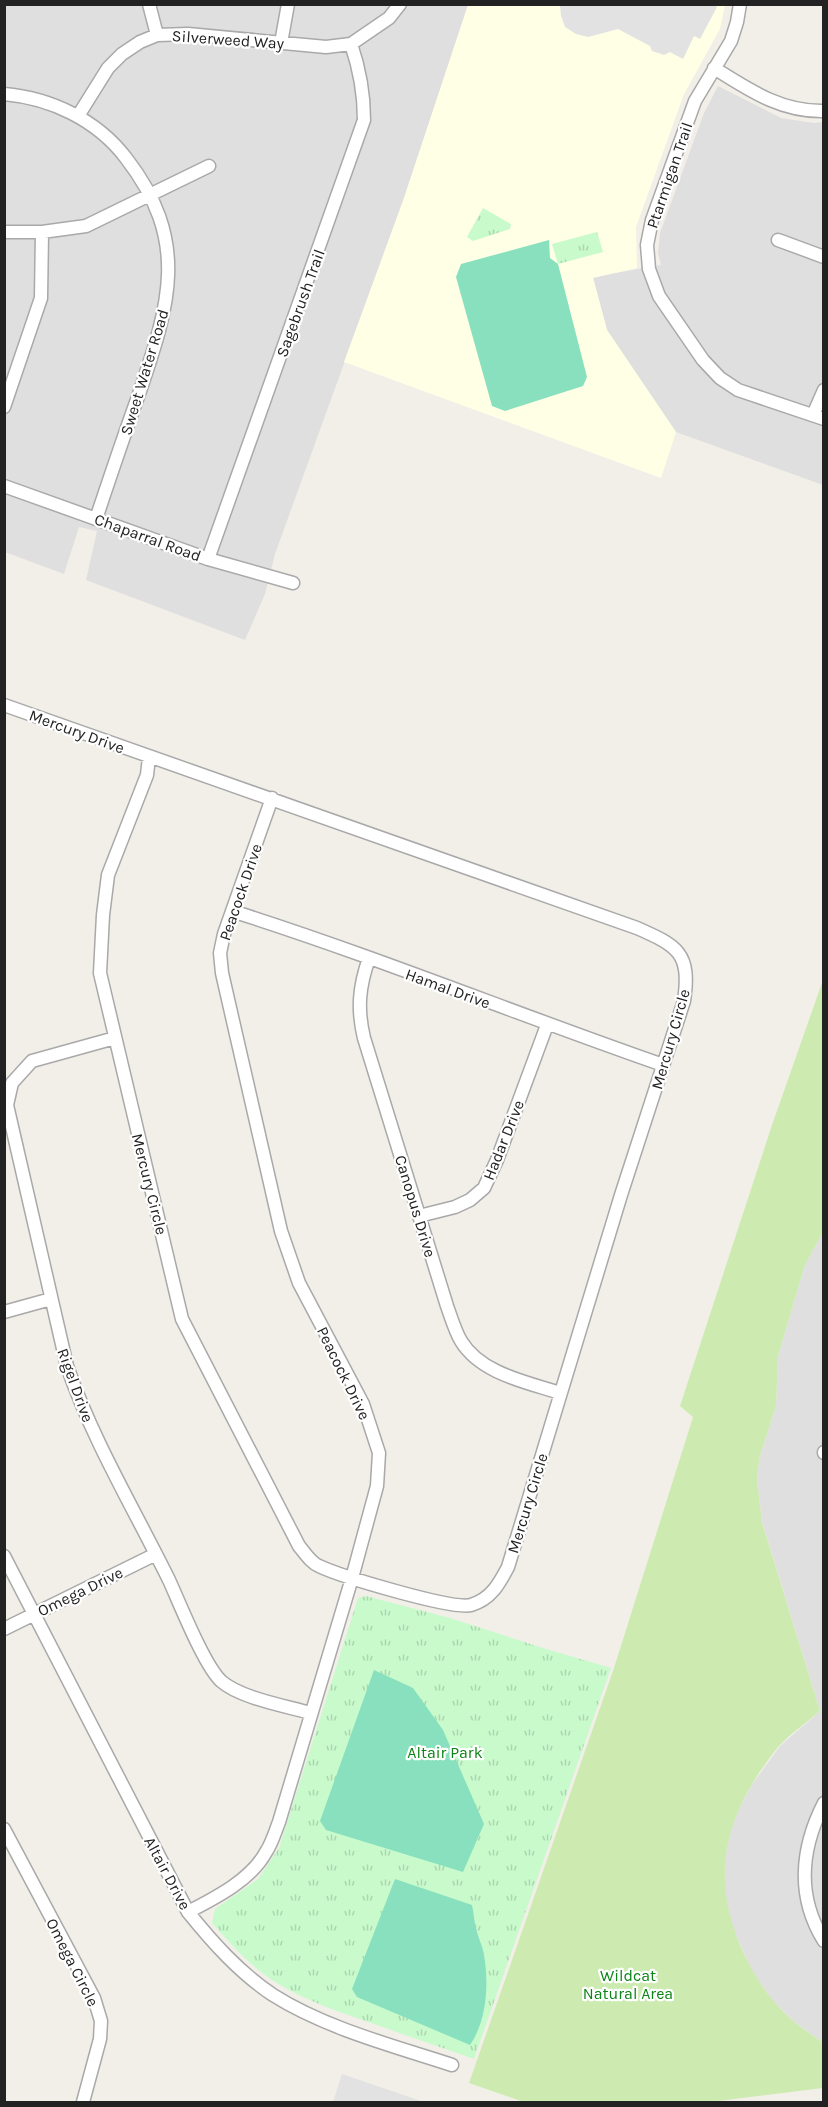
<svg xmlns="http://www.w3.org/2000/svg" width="828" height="2107" font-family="Karla,sans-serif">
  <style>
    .residential { fill: #e0dfdf }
    .education { fill: #ffffe5 }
    .grass { fill: #cdebb0 }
    .park { fill: url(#park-tufts) }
    .pitch { fill: #88e0be }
    .parking { fill: #e2e2e2 }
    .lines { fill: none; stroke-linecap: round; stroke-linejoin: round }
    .street-casing { stroke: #a9a9a9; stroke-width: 15 }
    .street { stroke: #fff; stroke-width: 12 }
    .labels { text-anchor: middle; stroke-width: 4.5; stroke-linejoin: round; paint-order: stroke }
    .street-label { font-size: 16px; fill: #222; stroke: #fff }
    .park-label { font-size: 16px; fill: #0c8416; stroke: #fff }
  </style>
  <defs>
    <pattern id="park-tufts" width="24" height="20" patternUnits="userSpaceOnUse" patternTransform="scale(1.5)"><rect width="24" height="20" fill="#c8facc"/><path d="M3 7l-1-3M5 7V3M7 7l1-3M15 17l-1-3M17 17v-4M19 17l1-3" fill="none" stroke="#acd6af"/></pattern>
  </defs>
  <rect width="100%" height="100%" fill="#f2efe9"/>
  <path class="residential" d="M5,5H468L404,198L275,554L265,594L245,640L86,580L97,531L79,527L64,574L5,552Z
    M718,86L781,118L814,123L823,122V485L676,432L607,330L593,277L661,265L658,253L660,233L704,113Z
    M823,1232V2043L792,2020L773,2001L753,1973L732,1926L724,1891L725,1861L729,1835L738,1811L751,1786L780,1746L820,1711L762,1521L757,1480L759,1459L776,1406L778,1356L805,1265Z"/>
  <path class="education" d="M468,5H725L720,29L684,94L636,227L637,268L593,278L607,330L676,432L661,478L344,362L404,198Z"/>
  <path class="grass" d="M823,980V1232L805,1265L778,1356L776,1406L759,1459L757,1480L762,1522L820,1711C806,1723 790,1734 778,1747C728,1810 708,1871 741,1947C753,1974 768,1998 790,2018C800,2027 813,2035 823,2043V2088L710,2102H524L469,2083L614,1668L693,1417L680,1406L772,1125Z"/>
  <path class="park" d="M483,208L511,224L510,229L473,241L467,237Z
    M597,232L603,252L558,264L552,244Z
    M366,1596L450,1618L543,1648L611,1668L474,2059C441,2047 407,2036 374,2024C336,2011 297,1998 265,1975C245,1960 228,1941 212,1923L215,1909L258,1879L279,1848L358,1598Z"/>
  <path class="pitch" d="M549,240L550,258L558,264L587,377L583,386L505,411L492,406L456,277L461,264Z
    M374,1670L413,1688L443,1730L484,1824L463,1872L326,1830L320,1821Z
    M395,1879L472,1905C474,1914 474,1923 477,1932C479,1940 483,1947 484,1955C489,1984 487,2020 470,2045L357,1997L352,1989Z"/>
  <path class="parking" d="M713,4L717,7L700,39L694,36L683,59L670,52L664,55L652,51L650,46L618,29L588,37L576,34L565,27L561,16L560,5Z
    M342,2074L424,2102H333Z"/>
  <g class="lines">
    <defs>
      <path id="street" d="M149,4L157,35
        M740,4L737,22L731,41L695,101L652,220L647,245L649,269L659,296L703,360L720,378L738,390L824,419
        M281,43L288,4
        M714,68C749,90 781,112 824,111
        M4,94C51,98 97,120 126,158C190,241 170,303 139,394C124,435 110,477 96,519
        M78,116L108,68L122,54L140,42L157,35L188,34L326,47L351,44L389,18L400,4
        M4,232H42L86,226L209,166
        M778,240L824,257
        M4,407L41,298L42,232
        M813,415L824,390
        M4,486L208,559L293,583
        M208,559L364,120C364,93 360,70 351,44
        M4,705L637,928C678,946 691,953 684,1001L621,1195L508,1567C499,1584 491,1599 471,1605C452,1610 340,1576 319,1566C311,1563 305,1553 299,1546L182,1319L100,973L103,915L108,875L147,775L149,757
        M232,911C377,957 519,1015 663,1065
        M369,958C359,987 357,1009 364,1038L447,1306C451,1317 455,1331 461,1341C481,1374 527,1382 560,1393
        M115,1038L32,1061L12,1083L7,1105L67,1366C93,1441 134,1509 169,1580C180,1604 204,1665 221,1681C240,1698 286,1706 310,1713
        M419,1216L455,1207L470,1200L484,1188L497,1160L547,1025
        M4,1312L51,1299
        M824,1452V1453
        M4,1556L188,1912C213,1943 240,1973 273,1995C325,2028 394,2046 452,2065
        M4,1629L156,1554
        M824,1803C801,1848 796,1896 824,1941
        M4,1829L94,1998L101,2021L100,2039L83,2102
        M188,1912C215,1898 251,1880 266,1852C272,1843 275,1832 279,1822L352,1578L377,1486L379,1453L363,1404L299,1283L281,1231L222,973L220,953L224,934L272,798"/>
    </defs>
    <use href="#street" class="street-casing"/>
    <use href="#street" class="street"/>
  </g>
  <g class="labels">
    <g class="street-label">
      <text transform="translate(228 39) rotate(4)" y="6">Silverweed Way</text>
      <text transform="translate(669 175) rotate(-71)" y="6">Ptarmigan Trail</text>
      <text transform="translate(300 303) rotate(-70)" y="6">Sagebrush Trail</text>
      <text transform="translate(144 372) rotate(-73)" y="6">Sweet Water Road</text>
      <text transform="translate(148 537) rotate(20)" y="6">Chaparral Road</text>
      <text transform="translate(77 731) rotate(20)" y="6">Mercury Drive</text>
      <text transform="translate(240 892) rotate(-71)" y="6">Peacock Drive</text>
      <text transform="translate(448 988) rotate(20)" y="6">Hamal Drive</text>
      <text transform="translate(670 1039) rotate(-74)" y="6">Mercury Circle</text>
      <text transform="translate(503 1140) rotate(-68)" y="6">Hadar Drive</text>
      <text transform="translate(150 1184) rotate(76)" y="6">Mercury Circle</text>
      <text transform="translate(416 1206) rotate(73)" y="6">Canopus Drive</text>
      <text transform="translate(344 1373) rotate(64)" y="6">Peacock Drive</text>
      <text transform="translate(76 1385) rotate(70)" y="6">Rigel Drive</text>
      <text transform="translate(527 1503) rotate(-73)" y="6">Mercury Circle</text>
      <text transform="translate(80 1591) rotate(-26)" y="6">Omega Drive</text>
      <text transform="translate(168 1873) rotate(62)" y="6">Altair Drive</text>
      <text transform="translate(73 1962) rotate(63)" y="6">Omega Circle</text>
    </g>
    <g class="park-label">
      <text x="445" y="1758">Altair Park</text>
      <text x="628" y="1981">Wildcat<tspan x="628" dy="18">Natural Area</tspan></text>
    </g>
  </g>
  <rect width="828" height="2107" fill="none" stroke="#222222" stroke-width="12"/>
</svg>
